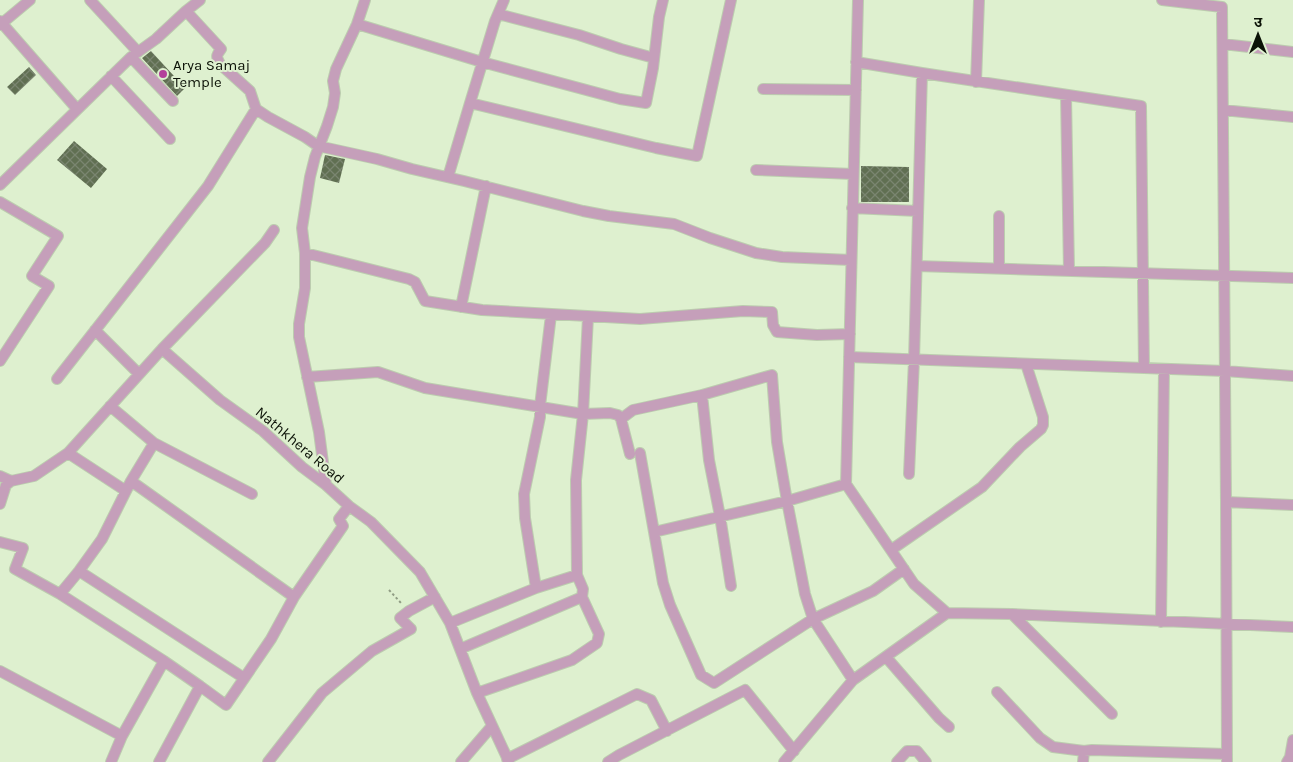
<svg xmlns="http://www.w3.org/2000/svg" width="1293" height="762" font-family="Karla,'Noto Sans Devanagari',sans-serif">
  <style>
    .building { fill: url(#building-cross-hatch) }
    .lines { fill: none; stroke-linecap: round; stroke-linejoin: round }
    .minor-casing { stroke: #bcccaf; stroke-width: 12 }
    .path { stroke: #909d84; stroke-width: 2; stroke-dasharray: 2.5 2.5; stroke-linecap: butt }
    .minor { stroke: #c59fba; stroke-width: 10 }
    .poi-dot { fill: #b3419b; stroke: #def0cf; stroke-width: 2 }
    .labels { text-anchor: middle; stroke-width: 4; stroke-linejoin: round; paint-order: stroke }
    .poi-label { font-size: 15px; fill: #0c1207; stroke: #def0cf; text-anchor: start }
    .street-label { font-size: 15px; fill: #0c1207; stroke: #def0cf }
  </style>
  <defs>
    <pattern id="building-cross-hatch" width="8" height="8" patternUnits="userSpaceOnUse" patternTransform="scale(1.25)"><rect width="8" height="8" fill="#606f52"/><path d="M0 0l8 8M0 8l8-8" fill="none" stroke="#7a8570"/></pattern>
  </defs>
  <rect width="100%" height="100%" fill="#def0cf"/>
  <path class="building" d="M151,51L185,88L177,96L142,58Z
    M29,67L36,75L15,95L7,87Z
    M74,141L107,169L91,188L57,160Z
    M325,155L345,159L339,183L320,178Z
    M861,166L909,167V202H861Z"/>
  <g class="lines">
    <defs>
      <path id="minor" d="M90,0L138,52
        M504,0L495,21L470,103L656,148L697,156L731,0
        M858,0L846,484L914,584L947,613
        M1162,0L1222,7L1226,502L1227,762
        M186,11L221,49C216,56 216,56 220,64L250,91L256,109L268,117L305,137L318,146L377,159L412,169L464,181L583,211L609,216L674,224L710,238L756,253L782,257L851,260
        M498,14L579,35L621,49L654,58
        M0,21L77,109
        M357,24L482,62L620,99L646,103L653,68L659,17L663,0
        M0,25L30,0
        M1223,44L1293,52
        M131,57L173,101
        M856,62L922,73L1141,106L1144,368
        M111,76L170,139
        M976,82L979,0
        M763,89L856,90
        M1066,95L1069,271
        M1223,110L1293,117
        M756,170L853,174
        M448,177L470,103
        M0,185L131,57L156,39L186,11L200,0
        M0,202L58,236L32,276L49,286L0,361
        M852,208L918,211
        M305,253L409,279L415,282L425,301L482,310L640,319L743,311L772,312L773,325L777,332L817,335L850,334
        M917,266L1293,278
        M999,268V216
        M461,307L486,186
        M95,330L139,374
        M162,349L265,243L274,230
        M849,357L1225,371L1293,376
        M307,377L378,372L425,388L583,414L610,413L618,415L621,419L630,454
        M57,379L208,186L256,109
        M110,406L154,443L131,481L294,597
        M621,419L633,410L702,395
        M154,443L252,494
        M68,453L126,491
        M640,453L654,532
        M909,474L914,360L922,73
        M0,476L11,481L34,476L68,453L162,349L220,400L263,431L302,467L326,485L349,506L371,522L420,572L450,623L477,693L509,762
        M846,484L787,501L654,532L663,583L670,605L701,675L714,683L813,619L873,591L904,569
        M326,485L319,432L299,337V324L305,288V253L302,228L310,177L315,157L327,126L333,107L335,93L333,81L336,69L357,24L365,0
        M1226,502L1293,505
        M0,504L6,485L11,481
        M0,542L23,548L15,569L60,594
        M891,550L982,487L1020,447L1041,429L1043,425V417L1026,364
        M79,571L244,678
        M731,586L720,516L709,460L702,395L772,375L777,442L787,501L805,594L813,619L853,680
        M536,588L525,518L524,494L540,417V406L551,315
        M1012,614L1112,714
        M1161,622L1164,369
        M450,623L536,588L577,575
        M460,649L582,597
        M886,657L939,718L949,727
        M164,661L200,686
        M0,671L122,736L111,762
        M997,692L1040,738L1053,747L1084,751L1092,750L1227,754
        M477,693L572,660L597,643L599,634L582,597L583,589L577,575L576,480L583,414L588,317
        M122,736L164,661L60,594L79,571L102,539L131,481
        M507,759L637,694L651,700L667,731
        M159,762L200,686L226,705L271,639L294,597L343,526L339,519L349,506
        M268,762L322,693L372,651L411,629L400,618L409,611L435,597
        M461,762L492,726
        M608,762L619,755L745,690L794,751
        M784,762L853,680L947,613L1012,614L1293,627
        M897,762L907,751H917L926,762
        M1083,762L1084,751
        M1287,762L1290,757L1293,740"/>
    </defs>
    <use href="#minor" class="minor-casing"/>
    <path class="path" d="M389,590L401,603"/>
    <use href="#minor" class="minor"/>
  </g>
  <circle class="poi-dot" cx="163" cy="74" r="5"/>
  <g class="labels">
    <g class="poi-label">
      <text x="173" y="70">Arya Samaj<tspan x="173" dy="17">Temple</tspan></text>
    </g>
    <g class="street-label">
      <text transform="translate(300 445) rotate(40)" y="5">Nathkhera Road</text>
    </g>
  </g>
  <g transform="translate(1258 35)" stroke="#def0cf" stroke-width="4" paint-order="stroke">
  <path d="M0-4L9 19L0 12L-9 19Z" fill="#0c1207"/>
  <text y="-8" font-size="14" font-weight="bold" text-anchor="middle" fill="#0c1207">उ</text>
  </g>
</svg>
